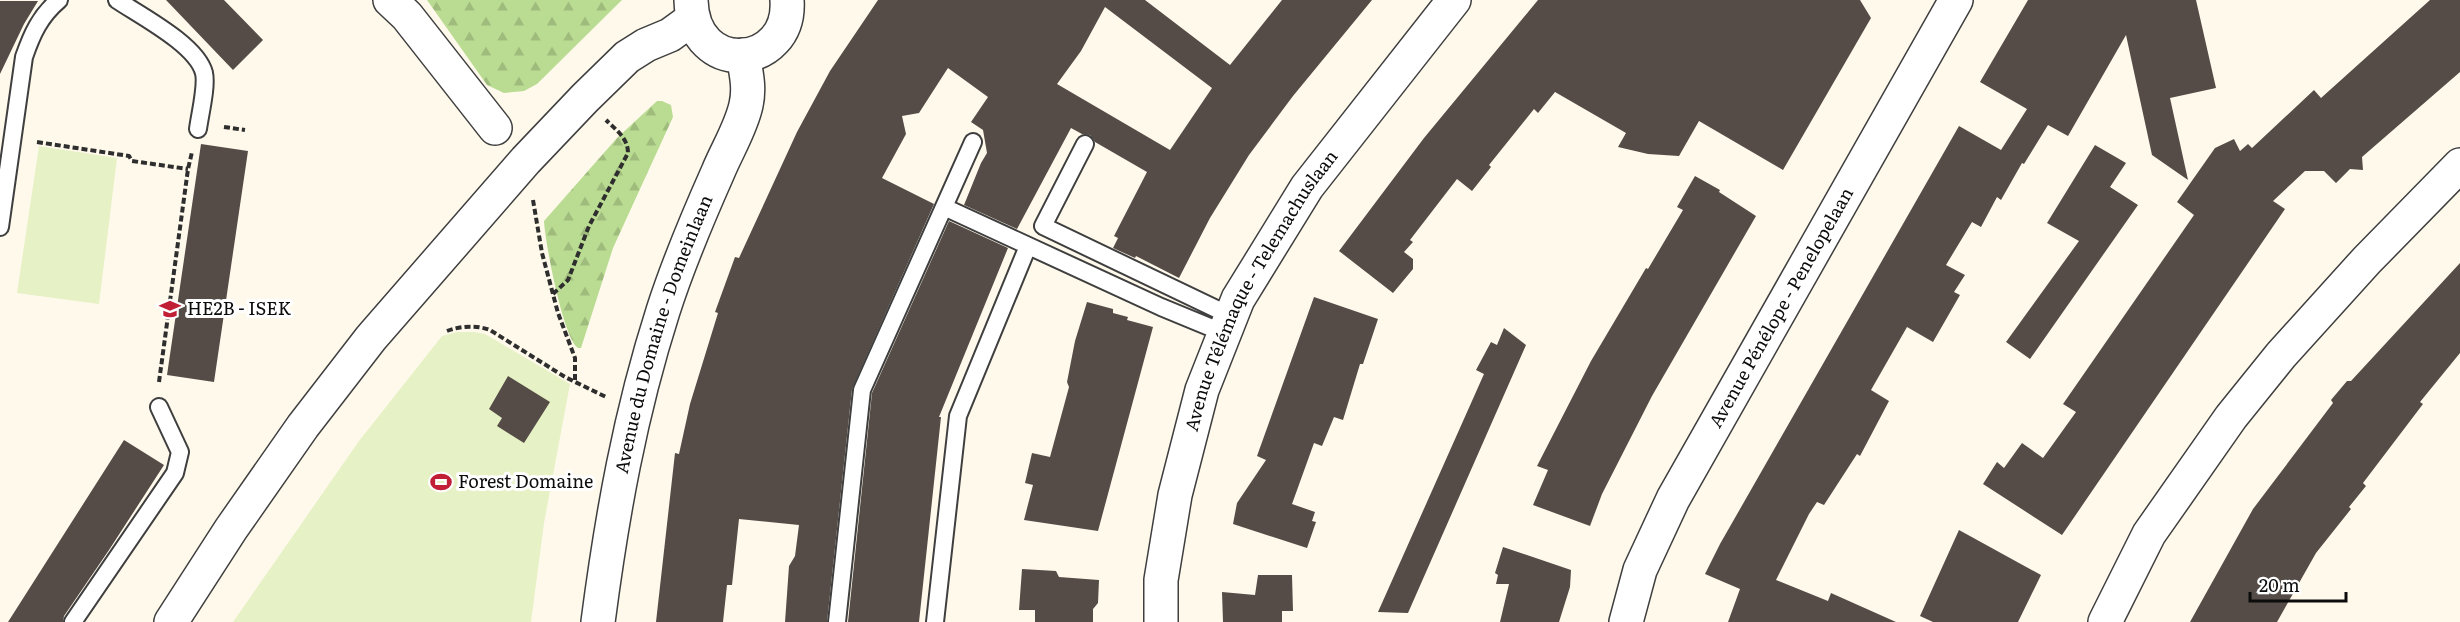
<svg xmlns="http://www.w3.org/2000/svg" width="2460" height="622" font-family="Literata,serif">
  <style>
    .forest { fill: url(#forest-firs) }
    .pitch { fill: #e6f1c6 }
    .building { fill: #554c48; fill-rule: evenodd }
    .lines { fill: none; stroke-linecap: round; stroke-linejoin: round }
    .service-casing { stroke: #3f3f3f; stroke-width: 20 }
    .minor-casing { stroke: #3f3f3f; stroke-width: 36 }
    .tertiary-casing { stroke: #3f3f3f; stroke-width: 36 }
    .path { stroke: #2e2e2e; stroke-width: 4; stroke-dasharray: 6 3; stroke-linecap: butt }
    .service { stroke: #fff; stroke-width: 16 }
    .minor { stroke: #fff; stroke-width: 33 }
    .tertiary { stroke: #fff; stroke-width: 33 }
    .labels { text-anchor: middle; stroke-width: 6; stroke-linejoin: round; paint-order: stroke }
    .street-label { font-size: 18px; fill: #0c0c0c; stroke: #fff }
    .poi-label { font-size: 18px; fill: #0c0c0c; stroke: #fff; text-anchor: start }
  </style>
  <defs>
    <pattern id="forest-firs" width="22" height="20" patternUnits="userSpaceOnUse" patternTransform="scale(1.5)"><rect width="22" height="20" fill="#badc92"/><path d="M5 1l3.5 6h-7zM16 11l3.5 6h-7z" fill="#9fbc7d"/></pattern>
  </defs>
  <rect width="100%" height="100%" fill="#fff9eb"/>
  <path class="forest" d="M427,0H622L537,84L524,91L504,93L487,85Z
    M657,101H662L671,105L673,117L613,248L581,348H578C563,338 545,242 544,221L617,138Z"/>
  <path class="pitch" d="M39,146L117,158L99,304L17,293Z
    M457,332H474L485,334L570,384L544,523L531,622H233L359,441L442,336Z"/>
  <path class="building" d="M166,0H224L263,40L233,70Z
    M878,0H1145L1230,65L1282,0H1372L1293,96L1249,155L1210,218L1179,278L1136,256L1135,258L1113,248L1118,238L1114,236L1147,172L1095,142L1090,135L1082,134L1071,128L1017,229L964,205L981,163L987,153L983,130L971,122L988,97L948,68L946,71L919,113L902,116L906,134L882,178L934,204L852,389L827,622H785L789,566L795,556L799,525L739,519L732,585H727L723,622H656L675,453L679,454L690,404L718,313L715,312L735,257L739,258L797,132L830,71ZM1105,7L1212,88L1170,150L1057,84L1081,51Z
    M1538,0H1860L1871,18L1783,170L1699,121L1679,156L1648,154L1618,147L1626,133L1555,92L1538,113L1534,109L1489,165L1491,167L1472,191L1457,179L1410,240L1413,242L1404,252L1413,259V269L1393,293L1339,251L1424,138Z
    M2028,0H2196L2216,88L2170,98L2188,180L2152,155L2126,35L2068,136L2048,125L2024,164L2022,163L2001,200L1997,197L1981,227L1972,222L1946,265L1965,275L1954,292L1960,295L1933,342L1907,327L1871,390L1889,401L1860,456L1857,454L1824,505L1817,502L1809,514L1776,580L1828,601L1831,593L1896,622H1728L1740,589L1705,574L1720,544L1959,126L2001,150L2027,109L1980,82Z
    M2430,0H2460V72L2362,157L2363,170L2350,169L2336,183L2324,171H2305L2273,201L2285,209L2062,535L1983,484L1997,462L2004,468L2022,443L2043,458L2076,412L2063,404L2194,215L2177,202L2215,148L2234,139L2240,151L2248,144L2252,148L2314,90L2321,98Z
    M0,1H38L24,24L0,74Z
    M201,144L248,151L214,382L167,375Z
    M2095,145L2126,163L2110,187L2138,205L2030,359L2006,342L2079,241L2047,223Z
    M1695,176L1720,190L1719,192L1756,216L1652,396L1602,494L1590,526L1533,505L1548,470L1537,466L1591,361L1646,268L1648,269L1683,210L1677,207Z
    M949,221L1008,248L939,417H941L919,622H848L872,393Z
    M2460,263V353L2420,402L2423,404L2363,483L2366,486L2349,507L2351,509L2316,553L2277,622H2190L2253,509L2333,403L2331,400L2347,381H2351Z
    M1314,297L1378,319L1363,364H1360L1343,420L1334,417L1322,446L1314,443L1292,504L1315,512L1312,521L1316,522L1307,548L1233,524L1237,503L1266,460L1257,456Z
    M1087,302L1113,309V313L1128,317L1127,320L1153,327L1098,531L1024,520L1033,485L1025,483L1032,453L1050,457L1069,387L1067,382L1075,341Z
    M1504,328L1526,345L1408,613L1378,612L1484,374L1476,370L1491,342L1497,345Z
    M508,376L550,402L524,443L497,426L502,418L489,409Z
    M124,440L164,465L109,550L64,616L63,622H8Z
    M1959,530L2041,575L2018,622H1933L1920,616Z
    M1503,547L1571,570L1570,587L1559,622H1500L1509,584H1496L1498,575L1495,573Z
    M1022,569L1056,571L1059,577L1099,580L1098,603L1093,609V622H1035V610H1019Z
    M1258,575H1292L1293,611H1282V622H1223L1222,592L1255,595Z"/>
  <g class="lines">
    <defs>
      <path id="service" d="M117,0C141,16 197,45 204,73C207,86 200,114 198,129
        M1085,144L1043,226L1231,316
        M944,207L1161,307L1224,333
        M0,227L24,57C32,34 40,16 59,0
        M73,622L175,473L180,452L159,407
        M837,622L862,390L973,142
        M935,622L958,416L1028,246"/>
      <g id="minor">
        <path d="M390,0L407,16L495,128"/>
        <path id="s1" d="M598,622C612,515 630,414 663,311C678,264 698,217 718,172C727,150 741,128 746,105C750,88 746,72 743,55"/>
        <path id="s2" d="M1161,622V580L1175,495L1202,390L1238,299L1307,187L1454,0"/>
        <path id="s3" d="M1626,622L1640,570L1673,499L1956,0"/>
        <path d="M2105,622L2149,534L2231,417L2281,355L2367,260L2460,165"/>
      </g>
      <path id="tertiary" d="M691,0C693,79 792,69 787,0
        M171,622L231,529L303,426L371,338L526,160L585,98L627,57L646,45L670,35L692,19"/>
    </defs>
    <use href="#service" class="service-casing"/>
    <use href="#minor" class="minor-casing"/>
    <use href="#tertiary" class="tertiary-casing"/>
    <path class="path" d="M224,127L245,130
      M37,142L129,156L132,161L188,169
      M533,200L542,253L558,313L575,358V382
      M553,294L568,280L589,226L628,153C628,138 616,130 606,120
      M447,331C460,326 477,325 490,330L565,377L606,397
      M159,382L188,169L192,152"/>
    <use href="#service" class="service"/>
    <use href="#minor" class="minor"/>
    <use href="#tertiary" class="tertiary"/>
  </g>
  <defs>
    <symbol id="university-bare" viewBox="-9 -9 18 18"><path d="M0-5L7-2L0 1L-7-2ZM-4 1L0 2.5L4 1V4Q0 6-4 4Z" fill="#c11f36" stroke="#fff" stroke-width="2.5" paint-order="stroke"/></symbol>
    <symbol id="stadium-bare" viewBox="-9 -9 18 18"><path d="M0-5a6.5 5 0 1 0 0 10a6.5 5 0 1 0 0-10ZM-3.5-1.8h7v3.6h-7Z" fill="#c11f36" stroke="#fff" stroke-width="2.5" paint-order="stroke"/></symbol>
  </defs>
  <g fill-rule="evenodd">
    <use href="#university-bare" x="155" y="294" width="30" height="30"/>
    <use href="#stadium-bare" x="426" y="467" width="30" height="30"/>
  </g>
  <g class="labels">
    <g class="street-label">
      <text dy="6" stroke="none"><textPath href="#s2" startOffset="352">Avenue Télémaque - Telemachuslaan</textPath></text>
      <text dy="6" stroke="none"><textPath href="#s3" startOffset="352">Avenue Pénélope - Penelopelaan</textPath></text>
      <text dy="6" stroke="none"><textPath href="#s1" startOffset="296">Avenue du Domaine - Domeinlaan</textPath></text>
    </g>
    <g class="poi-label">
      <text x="187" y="315">HE2B - ISEK</text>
      <text x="458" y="488">Forest Domaine</text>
    </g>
  </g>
  <path d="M2250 592v9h96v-9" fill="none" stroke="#0c0c0c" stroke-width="3"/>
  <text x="2259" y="592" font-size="18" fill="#0c0c0c" stroke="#ffffff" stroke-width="4.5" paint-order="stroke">20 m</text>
</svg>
